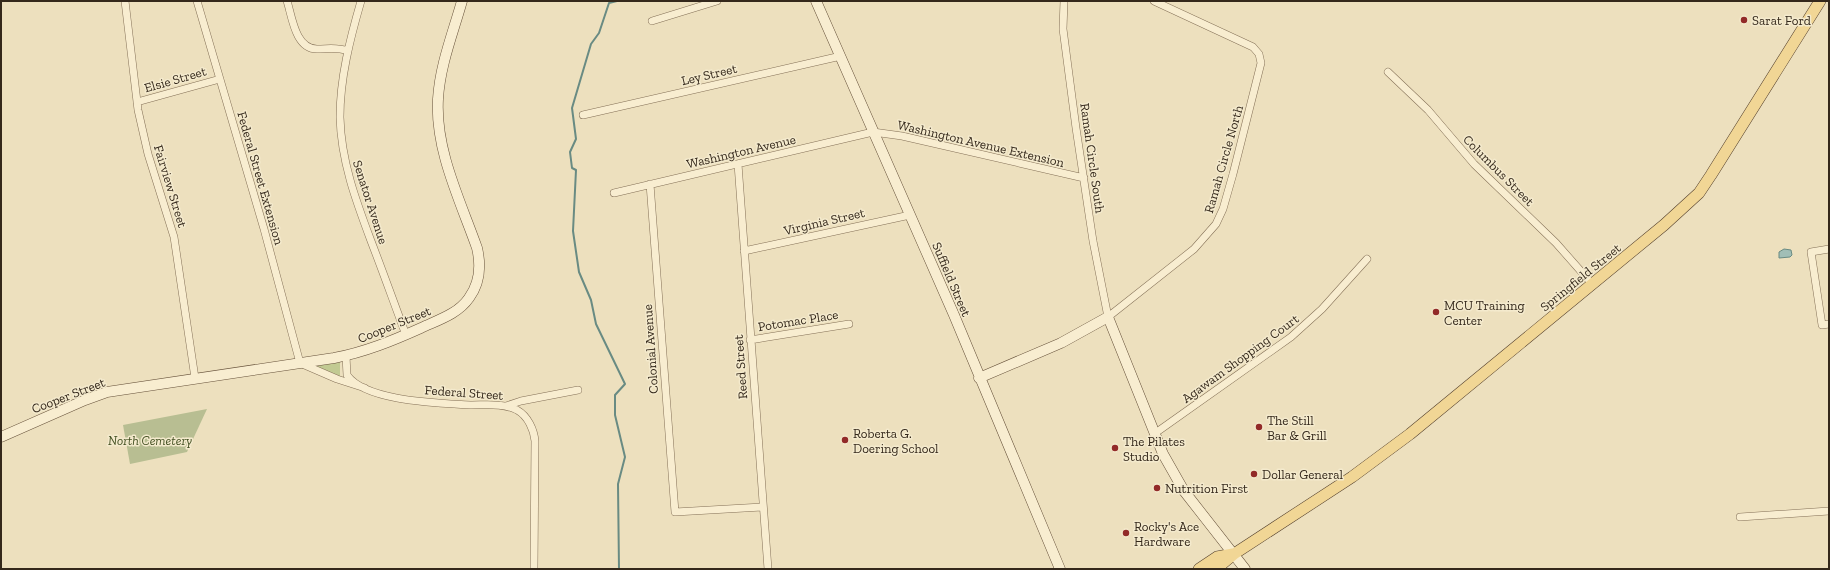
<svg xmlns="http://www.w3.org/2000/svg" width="1830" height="570" font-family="'Zilla Slab',serif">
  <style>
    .green { fill: #c2ca92 }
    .cemetery { fill: #b8be92 }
    .water { fill: #a1beb6; stroke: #698b83 }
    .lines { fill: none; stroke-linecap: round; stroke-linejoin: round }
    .stream { stroke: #698b83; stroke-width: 2 }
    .street-casing { stroke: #847057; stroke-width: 8 }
    .secondary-casing { stroke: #66513a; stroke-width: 11 }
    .primary-casing { stroke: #523e2c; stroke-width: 12 }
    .street { stroke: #f8edd0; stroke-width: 7 }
    .secondary { stroke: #f8edd0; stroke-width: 10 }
    .primary { stroke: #f1d695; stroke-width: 11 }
    .poi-dot { fill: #922a28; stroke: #f4eacd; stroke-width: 1.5 }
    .labels { text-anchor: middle; stroke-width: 3; stroke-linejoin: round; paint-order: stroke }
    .poi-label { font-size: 13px; fill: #34281b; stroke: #f4eacd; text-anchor: start }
    .street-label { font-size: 13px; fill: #34281b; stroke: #f4eacd }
    .park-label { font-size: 13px; font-style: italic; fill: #435022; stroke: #f4eacd }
  </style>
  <rect width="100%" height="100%" fill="#ede0be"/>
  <path class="green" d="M340,362V376L315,366Z"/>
  <path class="cemetery" d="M207,409L187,452L130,464L123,425Z"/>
  <path class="water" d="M1784,249L1791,250L1792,255L1790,257L1779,258V252Z"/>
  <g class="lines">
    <path class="stream" d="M617,1L609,3L599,33L591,44L572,108L576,139L570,152L572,168L576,170L573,231L579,272L591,300L596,324L625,384L615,395V415L625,457L618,484L619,569"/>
    <defs>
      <path id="street" d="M125,1L138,110L148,154L174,237L195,378
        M197,1L264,229L300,363L337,379L365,388
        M287,1C292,16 295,49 317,49C329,49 337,47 348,51
        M361,1C350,39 340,78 340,117C341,161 356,201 371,241C383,272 394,303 406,335
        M1064,1L1063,29L1076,128L1093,241L1108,317L1194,249L1216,224L1223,209L1233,174L1261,63L1259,54L1253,47L1154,1
        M652,21L717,1
        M1388,72L1428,110L1474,164L1556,243L1593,285
        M137,102L220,79
        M583,115L841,56
        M738,164L768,569
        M650,184L675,512L762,507
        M614,193L873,132L902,136L1084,178
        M1829,249L1811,252L1822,325L1829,324
        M744,251L910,215
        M750,340L849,324
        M346,356L347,375C366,402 441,403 472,405C487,405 503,403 517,410C528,416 534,430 535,441L534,569
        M506,406L521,401L578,390
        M1154,434L1291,337L1322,309L1367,259
        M1740,517L1829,511"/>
      <path id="secondary" d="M816,1L954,315L1060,569
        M979,378L1061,343L1108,317L1163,454L1184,491L1245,569
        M1,437L85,400L107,392L334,358C365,352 392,341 421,328C438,320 458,314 469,298C480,283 481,265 477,248C460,200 435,150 438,99C440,65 453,33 462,1"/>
      <path id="primary" d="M1199,569L1217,557L1233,554
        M1216,569L1234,554L1352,477L1410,434L1664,225L1699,193L1711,175L1820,1"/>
    </defs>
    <use href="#street" class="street-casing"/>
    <use href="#secondary" class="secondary-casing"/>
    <use href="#primary" class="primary-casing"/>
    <use href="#street" class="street"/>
    <use href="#secondary" class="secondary"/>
    <use href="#primary" class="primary"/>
  </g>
  <g class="poi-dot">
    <circle cx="1744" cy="20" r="4"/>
    <circle cx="1436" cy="312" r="4"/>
    <circle cx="1259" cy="427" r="4"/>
    <circle cx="845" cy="440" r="4"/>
    <circle cx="1115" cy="448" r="4"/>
    <circle cx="1254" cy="474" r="4"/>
    <circle cx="1157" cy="488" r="4"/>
    <circle cx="1126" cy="533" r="4"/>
  </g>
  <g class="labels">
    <g class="poi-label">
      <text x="1752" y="25">Sarat Ford</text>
      <text x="1444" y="310">MCU Training<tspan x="1444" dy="15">Center</tspan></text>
      <text x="1267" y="425">The Still<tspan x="1267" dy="15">Bar &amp; Grill</tspan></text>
      <text x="853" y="438">Roberta G.<tspan x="853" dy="15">Doering School</tspan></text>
      <text x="1123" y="446">The Pilates<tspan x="1123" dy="15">Studio</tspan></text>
      <text x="1262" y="479">Dollar General</text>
      <text x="1165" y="493">Nutrition First</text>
      <text x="1134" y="531">Rocky's Ace<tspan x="1134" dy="15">Hardware</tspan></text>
    </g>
    <g class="street-label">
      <text transform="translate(709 74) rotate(-13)" y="5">Ley Street</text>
      <text transform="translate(175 79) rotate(-16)" y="5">Elsie Street</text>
      <text transform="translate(981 143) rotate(13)" y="5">Washington Avenue Extension</text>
      <text transform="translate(741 151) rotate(-13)" y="5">Washington Avenue</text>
      <text transform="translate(1093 158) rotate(82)" y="5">Ramah Circle South</text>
      <text transform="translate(1223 159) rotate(-74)" y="5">Ramah Circle North</text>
      <text transform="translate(1499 170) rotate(45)" y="5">Columbus Street</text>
      <text transform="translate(261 178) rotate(74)" y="5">Federal Street Extension</text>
      <text transform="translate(171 186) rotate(73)" y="5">Fairview Street</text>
      <text transform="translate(371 202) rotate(72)" y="5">Senator Avenue</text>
      <text transform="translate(824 221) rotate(-13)" y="5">Virginia Street</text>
      <text transform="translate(1580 277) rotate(-39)" y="5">Springfield Street</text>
      <text transform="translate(952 279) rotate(67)" y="5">Suffield Street</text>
      <text transform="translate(798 320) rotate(-9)" y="5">Potomac Place</text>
      <text transform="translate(394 324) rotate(-22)" y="5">Cooper Street</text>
      <text transform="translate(650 349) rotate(-94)" y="5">Colonial Avenue</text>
      <text transform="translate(1240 358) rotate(-36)" y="5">Agawam Shopping Court</text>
      <text transform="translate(740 367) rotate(-94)" y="5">Reed Street</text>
      <text transform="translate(464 392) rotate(4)" y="5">Federal Street</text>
      <text transform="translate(68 395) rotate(-21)" y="5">Cooper Street</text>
    </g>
    <g class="park-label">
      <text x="150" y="445">North Cemetery</text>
    </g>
  </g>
  <rect width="1830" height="570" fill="none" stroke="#34281b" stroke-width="4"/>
</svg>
